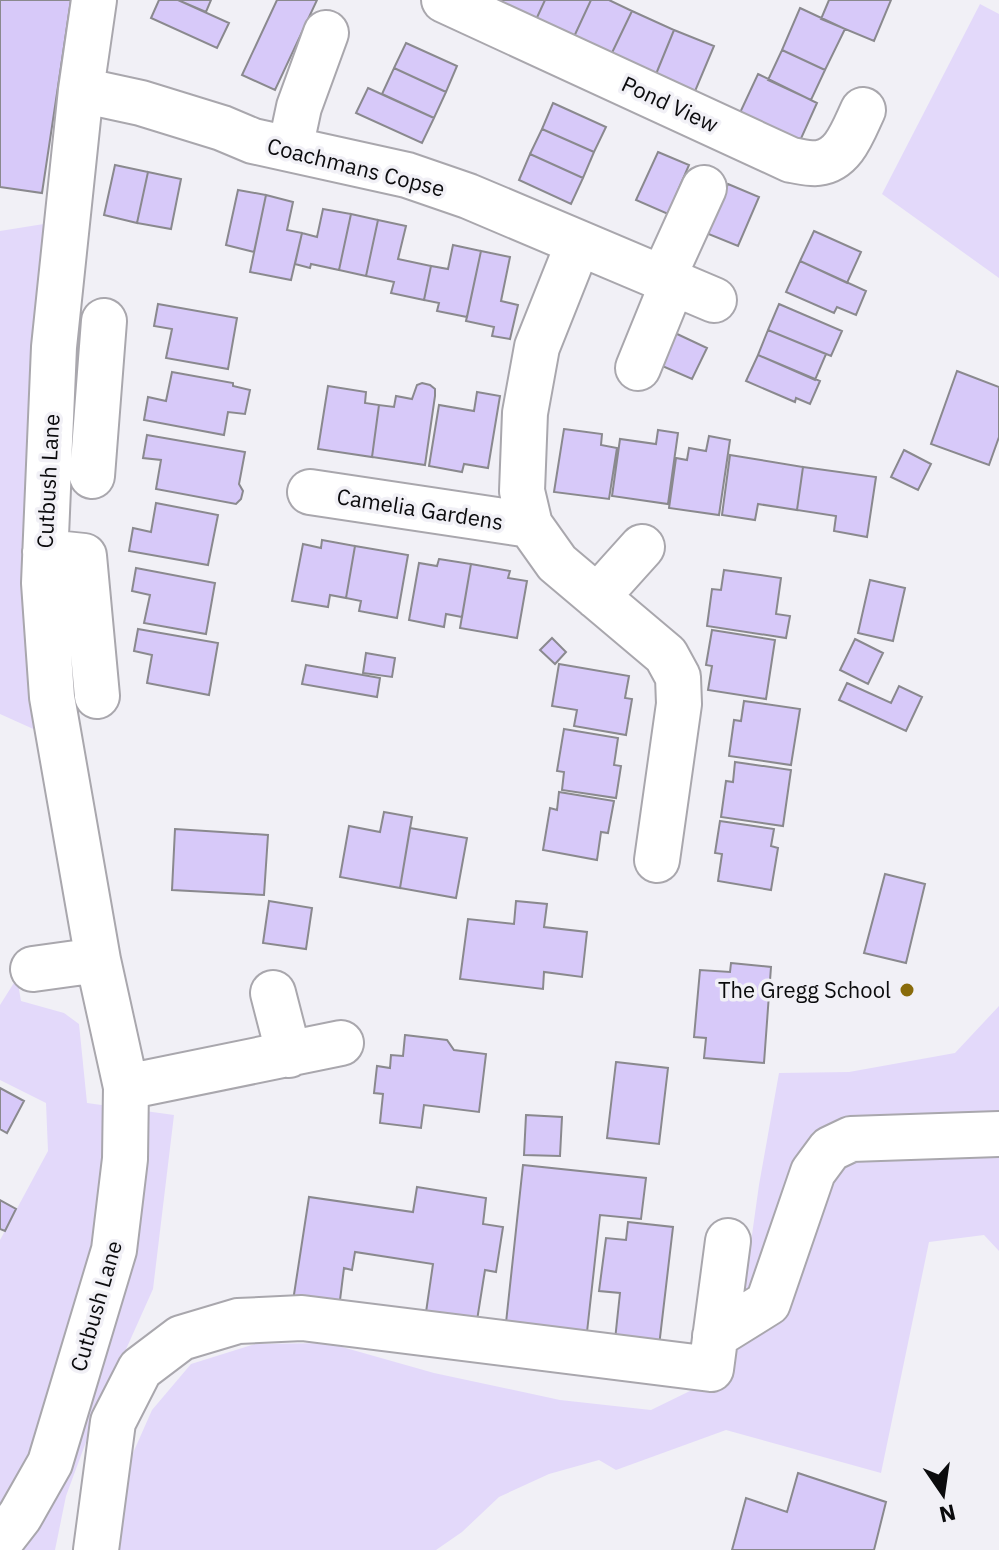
<svg xmlns="http://www.w3.org/2000/svg" width="999" height="1550" font-family="'IBM Plex Sans',sans-serif">
  <style>
    .green { fill: #e3d9fa }
    .building { fill: #d7c9f9; stroke: #8a898e; stroke-width: 2 }
    .lines { fill: none; stroke-linecap: round; stroke-linejoin: round }
    .minor-casing { stroke: #a9a7ad; stroke-width: 48 }
    .minor { stroke: #fff; stroke-width: 44 }
    .poi-dot { fill: #896b0b; stroke: #f1f0f6; stroke-width: 3 }
    .labels { text-anchor: middle; stroke-width: 7; stroke-linejoin: round; paint-order: stroke }
    .street-label { font-size: 22px; fill: #0b0b0d; stroke: #f1f0f6 }
    .poi-label { font-size: 22px; fill: #0b0b0d; stroke: #f1f0f6; text-anchor: end }
  </style>
  <rect width="100%" height="100%" fill="#f1f0f6"/>
  <path class="green" d="M980,4L999,14V278L882,194Z
    M50,223L40,732L0,714V231Z
    M17,978L21,1001L64,1013L79,1024L87,1103L174,1115L153,1289L93,1423L66,1496L55,1550H0V1240L48,1151L46,1103L0,1080V1005Z
    M999,1006V1251L984,1235L929,1242L881,1473L726,1430L616,1470L599,1460L549,1474L499,1497L462,1532L436,1550H82L118,1487L152,1410L191,1364L255,1344L328,1343L434,1373L560,1400L651,1410L733,1370L759,1185L779,1073L849,1072L955,1053Z"/>
  <path class="building" d="M0,0H71L42,193L0,187Z
    M159,0H178L229,23L217,48L151,18Z
    M178,0H211L206,12Z
    M277,0H317L275,90L242,75Z
    M482,0H545L534,24Z
    M545,0H591L572,41L534,24Z
    M591,0H609L632,11L609,59L572,41Z
    M829,0H891L874,41L821,19Z
    M800,8L845,29L825,70L782,50Z
    M632,11L674,30L654,79L609,59Z
    M674,30L714,46L693,96L654,79Z
    M406,43L457,66L446,92L394,68Z
    M782,50L825,70L811,100L768,80Z
    M394,68L446,92L434,118L382,94Z
    M758,74L817,103L799,143L738,117Z
    M368,88L434,118L422,143L356,113Z
    M553,103L606,127L594,152L542,129Z
    M542,129L594,152L583,178L530,154Z
    M658,152L689,165L668,214L636,200Z
    M530,154L583,178L571,204L519,180Z
    M115,165L148,172L137,223L104,215Z
    M148,172L181,179L171,229L137,223Z
    M728,184L759,197L738,246L706,233Z
    M238,190L266,195L254,252L226,245Z
    M266,195L293,202L287,230L302,233L291,280L250,272Z
    M323,209L351,214L339,270L311,264L310,268L295,264L302,233L317,237Z
    M351,214L378,220L366,276L339,270Z
    M378,220L406,226L398,259L431,266L424,300L391,293L394,282L366,276Z
    M814,231L861,252L847,283L800,261Z
    M453,245L481,251L467,317L437,311L439,303L424,300L431,266L448,269Z
    M481,251L510,257L501,301L518,305L510,339L492,336L494,327L466,321Z
    M800,261L866,291L856,315L837,307L834,313L786,292Z
    M158,304L237,318L228,369L166,358L172,329L154,326Z
    M779,304L842,331L831,356L768,330Z
    M768,330L826,354L815,380L758,355Z
    M675,333L707,348L692,379L660,365Z
    M758,355L820,381L810,404L796,398L795,402L746,381Z
    M957,371L999,387V437L989,465L931,444Z
    M172,372L233,383V386L250,390L245,414L228,412L224,435L144,420L148,397L166,401Z
    M422,383L430,385L435,389V396L425,465L372,457L379,405L394,407L396,396L412,399L417,385Z
    M328,386L366,392L365,403L379,405L372,457L318,449Z
    M477,392L500,396L488,468L464,464L462,472L429,466L439,405L474,411Z
    M564,429L602,434L601,445L617,448L609,499L554,492Z
    M658,430L678,433L668,504L612,496L620,439L656,444Z
    M147,435L245,452L239,484L243,491L241,499L236,504L156,489L161,460L143,458Z
    M709,436L730,440L719,515L669,508L676,458L687,460L689,448L706,451Z
    M904,450L931,464L918,490L891,477Z
    M730,455L803,467L797,510L758,504L755,520L722,515Z
    M803,467L876,477L867,537L834,531L836,516L797,510Z
    M156,503L218,515L208,565L129,551L133,528L151,532Z
    M322,540L355,546L346,598L330,595L328,607L292,601L303,544L321,548Z
    M355,546L408,555L397,618L359,611L361,601L346,598Z
    M439,559L471,564L462,617L446,614L444,627L409,620L419,563L437,566Z
    M471,564L510,571L508,578L527,581L517,638L460,628Z
    M136,568L215,583L206,634L144,623L150,595L132,591Z
    M724,570L781,578L776,614L790,616L786,638L707,626L712,589L721,590Z
    M870,580L905,588L893,641L858,633Z
    M138,629L218,643L209,695L147,683L152,655L134,651Z
    M712,630L775,640L766,699L708,690L712,666L706,665Z
    M552,638L566,652L555,664L540,650Z
    M855,639L883,653L868,684L840,670Z
    M366,653L395,658L392,677L363,673Z
    M559,664L629,676L625,698L632,699L626,735L574,726L577,710L552,706Z
    M306,665L380,678L377,697L302,684Z
    M847,683L891,703L899,686L922,697L906,731L839,700Z
    M744,701L800,709L791,765L729,756L734,720L741,721Z
    M564,729L618,738L614,765L621,766L616,798L562,790L564,772L557,771Z
    M735,762L791,770L783,826L721,817L726,781L733,782Z
    M559,792L614,801L608,833L601,832L597,860L543,850L550,808L557,810Z
    M384,812L412,817L400,888L340,877L349,826L380,832Z
    M720,821L774,829L771,846L778,848L771,890L718,881L722,854L715,853Z
    M410,828L467,838L456,898L400,888Z
    M175,829L268,835L264,895L172,890Z
    M885,874L925,884L906,963L864,953Z
    M269,901L312,908L306,949L263,943Z
    M516,901L547,904L544,927L587,932L582,977L544,972L543,989L460,979L468,919L514,924Z
    M731,963L771,967L764,1063L704,1058L706,1038L694,1037L700,970L730,972Z
    M405,1035L447,1040L454,1050L486,1054L479,1112L424,1105L421,1128L380,1123L383,1094L374,1093L377,1066L390,1068L391,1055L403,1056Z
    M616,1062L668,1068L659,1144L607,1138Z
    M0,1088L24,1101L7,1133L0,1129Z
    M526,1115L562,1117L560,1156L524,1155Z
    M523,1165L646,1178L641,1219L600,1215L586,1341L505,1332Z
    M417,1187L486,1198L483,1224L503,1227L496,1272L485,1270L475,1333L424,1326L433,1264L355,1252L352,1270L344,1268L339,1308L293,1301L309,1197L413,1212Z
    M0,1200L16,1209L5,1231L0,1229Z
    M628,1222L673,1227L659,1346L615,1340L620,1293L599,1291L606,1238L626,1240Z
    M798,1473L886,1502L874,1550H732L746,1498L787,1512Z"/>
  <g class="lines">
    <defs>
      <path id="minor" d="M444,0L791,160C799,161 809,164 818,163C844,160 853,131 863,110
        M81,90L141,103L222,128L253,141L407,175L468,196L714,300
        M290,149L299,107L326,33
        M578,244L537,347L525,413L522,491L530,525L557,563L666,655L678,677L679,704L657,860
        M663,278L704,188
        M638,368L673,282
        M92,476L104,321
        M310,492L530,525
        M45,552L84,556L97,696
        M597,597L642,547
        M33,969L98,960
        M273,993L289,1055
        M126,1087L341,1043
        M715,1336L768,1303L813,1172L830,1149L851,1139L999,1134
        M0,1542L20,1516L50,1463L114,1250L125,1159L126,1087L98,960L52,697L44,583L54,347L81,90L94,0
        M96,1550L113,1422L140,1369L181,1338L238,1321L302,1318L711,1369L728,1241"/>
    </defs>
    <use href="#minor" class="minor-casing"/>
    <use href="#minor" class="minor"/>
  </g>
  <circle class="poi-dot" cx="907" cy="990" r="8"/>
  <g class="labels">
    <g class="street-label">
      <text transform="translate(670 104) rotate(25)" y="8">Pond View</text>
      <text transform="translate(356 167) rotate(14)" y="8">Coachmans Copse</text>
      <text transform="translate(48 481) rotate(-87)" y="8">Cutbush Lane</text>
      <text transform="translate(420 509) rotate(9)" y="8">Camelia Gardens</text>
      <text transform="translate(96 1306) rotate(-74)" y="8">Cutbush Lane</text>
    </g>
    <g class="poi-label">
      <text x="891" y="998">The Gregg School</text>
    </g>
  </g>
  <g transform="translate(943 1494) rotate(167)" stroke="#f1f0f6" stroke-width="6" paint-order="stroke">
  <path d="M0-6L14 30L0 20L-14 30Z" fill="#0b0b0d"/>
  <text y="-12" font-size="22" font-weight="bold" text-anchor="middle" fill="#0b0b0d">N</text>
  </g>
</svg>
